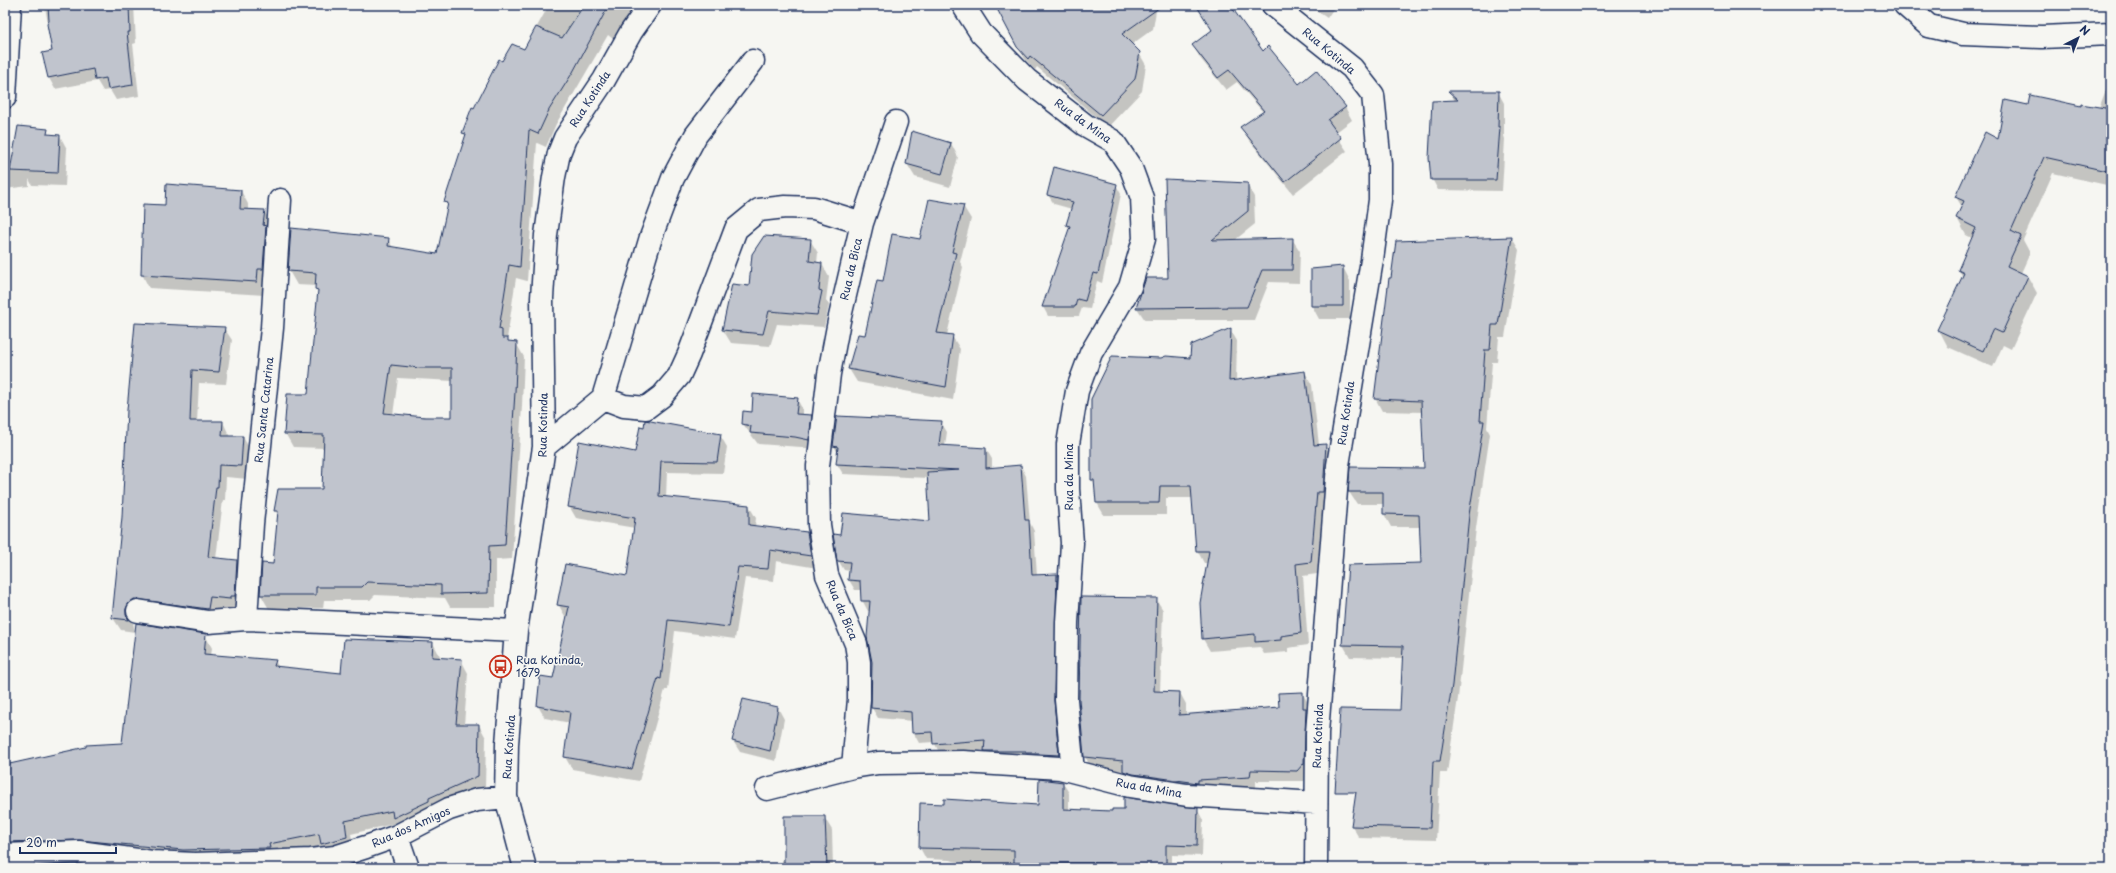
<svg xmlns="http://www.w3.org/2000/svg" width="2116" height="873" font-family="'Playpen Sans',sans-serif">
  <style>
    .shadow { fill: #0003; fill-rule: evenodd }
    .building { fill: #c0c4cd; stroke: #1b2f5e; fill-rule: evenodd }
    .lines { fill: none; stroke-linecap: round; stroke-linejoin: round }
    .street-casing { stroke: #1b2f5e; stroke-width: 25 }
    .street { stroke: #f6f6f2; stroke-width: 22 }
    .labels { text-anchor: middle; stroke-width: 3; stroke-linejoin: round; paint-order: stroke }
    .street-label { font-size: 11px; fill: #1b2f5e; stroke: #f6f6f2 }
    .poi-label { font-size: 11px; fill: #1b2f5e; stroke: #f6f6f2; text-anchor: start }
  </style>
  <rect width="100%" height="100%" fill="#f6f6f2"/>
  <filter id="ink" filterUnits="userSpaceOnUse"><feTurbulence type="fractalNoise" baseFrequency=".025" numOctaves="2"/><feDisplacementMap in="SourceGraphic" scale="8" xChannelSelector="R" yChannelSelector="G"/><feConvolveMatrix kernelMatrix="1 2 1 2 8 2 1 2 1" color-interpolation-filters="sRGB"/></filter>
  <g filter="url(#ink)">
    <path class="shadow" d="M42,5H134L136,43L133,44L139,96L116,100L110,90L103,91L97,81L55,89L49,78L43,54L53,52L45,7Z
      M549,5H639L613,39L608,35L556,124L546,147L537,143L527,281L516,278L507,339L510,343H516L524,357L522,406L512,559L496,560V607H450L445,598L375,595L370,600H324L323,608L269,609L261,595L263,564L274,565L278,515L275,510L323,490L325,448L293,447L285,433L309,395L319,295L316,286L297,285L289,271L388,239L393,248L438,255L448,207L445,202L466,137L464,133L474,109L503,62L524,50ZM398,378L453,381V418L393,415Z
      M996,5H1157L1153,29L1131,45L1139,53L1146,65L1142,91L1108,127L1037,67L1035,70L1025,59Z
      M1308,5H1336L1327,18Z
      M1193,45L1299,85L1345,107L1352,120L1335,133L1347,151L1293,194L1249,140L1242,128L1263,112L1237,82L1226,90L1200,58Z
      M2109,82H2111V186L2053,173L2023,240L2030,253L2021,273L2028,277L2037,293L2011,349L2003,345L1993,367L1948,347L1939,330L1963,277L1959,270L1972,238L1966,235L1957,218L1962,207L1956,197L1999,140L2028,106L2099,108Z
      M1450,92H1498L1504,103V136L1505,139L1502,191L1438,190L1432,179L1455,101Z
      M60,136L67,149L65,186L32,185L29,179V186L5,189V164L21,166Z
      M951,143L958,157L950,187L915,177L907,164Z
      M1247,184L1254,197L1255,224L1235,240L1292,239L1300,251L1299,283L1269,282L1254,320H1145L1137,308L1169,279Z
      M1116,185L1121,194L1102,283L1097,281L1090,309L1082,308L1079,316H1048L1043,307L1070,230L1067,225L1072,209L1054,204L1048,195Z
      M241,191L248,204V210L264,211L272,224L264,295L149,288L142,274L166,206Z
      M963,206L971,219L960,262L963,267L947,335L952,336L960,349L953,400L857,382L849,369L865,336L884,282L921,240Z
      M1512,238L1519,250L1505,337H1499L1497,362H1492L1487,428L1490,434L1476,528L1458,698L1447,773H1440L1436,840L1359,838L1352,826L1357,797L1354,792L1401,711L1403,658L1350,657L1343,645L1422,564L1420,527H1391L1384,514V504H1357L1349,492L1425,469L1423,412L1382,411L1375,398Z
      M810,240L818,253L817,263L822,264L829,277L826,300L829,305L824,327L777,324L770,346L731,343L723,330L750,287Z
      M1343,267L1350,281V319H1319L1312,306V270Z
      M224,328L232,340L226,384L199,383L197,422H223L230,437H243L250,450L248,479L226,477L225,500H223L216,559L237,561L244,574L236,611L217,610L215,622L136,616L133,622L135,632L121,630L113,618L126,482L128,395Z
      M1230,329L1237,341L1236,381L1305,372L1312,385L1319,445H1325L1332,457L1330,504H1324L1317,574L1303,576L1308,645L1288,648V652L1264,654L1260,647L1210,651L1203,639L1208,563H1204L1197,550L1193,498H1166V515H1104L1097,503L1096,486L1092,480V399L1191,360Z
      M797,399L803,410V415L811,416L817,426L814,450L801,447L758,444L743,424L753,413Z
      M941,422L947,432L945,446L986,449L992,459V469L1021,466L1026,476L1030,523L1034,531L1037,576L1056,575L1062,585L1064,765L991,761L985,750L940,754L934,742L919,743L913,732L912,721L878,718L872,708V662L870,611H868L862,600L861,590H855L849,580L850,571L844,570L838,560L840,536L931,522L928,478L843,474L837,464L838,453L834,446Z
      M720,435L727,447L723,473L667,472L666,498L749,506L756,518L755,527L807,533L814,545L817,568L776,561L774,581L745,578L735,639L675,631L668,690H665L639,781L572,769L565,757L570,723L545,718L538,706L554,679L568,617L565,616L558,604L628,577L635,528L576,518L569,506L636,454Z
      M1156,599L1163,610L1160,692L1180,693L1186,704V716L1280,708L1302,693L1309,704L1310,774L1304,781H1256V788L1204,790L1131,782L1124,771L1092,768L1085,757Z
      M205,635L212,648L211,656L275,661L279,668L342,674L433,643L440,656V659L461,660L468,673L464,725H479L486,738L485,789L401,830L397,823L351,834L354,852L5,858V766L123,744Z
      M778,708L784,719L776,761L740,752L733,741Z
      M1063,783L1069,793V810L1113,812L1197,809L1203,820L1202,856L1172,855V868H987L949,860L926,859L920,848L921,804L1039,806Z
      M824,817L832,830L833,868H782V859H785Z"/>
    <path class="building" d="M48,5H129L130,32H127L133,85L108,89L106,78L95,80L93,69L48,78L42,53L52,51L47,24L49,21Z
      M584,5H609L573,72L549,110L538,134L529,130L520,267L509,265L499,329L502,330V338H508V341L517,342L515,392L505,545L489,546L488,593L441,594V585L367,582L362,587H316V595H260L262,563L273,564L278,511H274L278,489H322L324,435L284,434L287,394H308L318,290L315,289L316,273L288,271L291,228L389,238L388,246L437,254L448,203L444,202L466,134L462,133L472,107L474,108L499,59L502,61L512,44L524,49L536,27L562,38ZM391,365L420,368H452V417H425L384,413Z
      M995,5H1163L1122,34L1140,52L1135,79L1101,115L1030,56L1028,59L1017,47Z
      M1196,5H1230L1263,51L1268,46L1299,84L1316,70L1346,107L1328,120L1341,138L1285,182L1240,127L1264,111L1229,70L1218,78L1192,45L1212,30Z
      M1448,91H1499L1498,127H1500L1496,180H1431L1429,158L1432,101L1458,100Z
      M2030,95L2081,106V104L2111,109V172L2044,157L2011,231L2021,236L2007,266L2028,276L2002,333L1993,329L1983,351L1937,330L1964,273L1958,270L1976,228L1956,218L1964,201L1955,197L1985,132L1998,139L2005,100L2028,105Z
      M18,126L48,129L47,134L60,135L58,173L10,171Z
      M912,131L951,143L942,174L906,164Z
      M1054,167L1117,184L1098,274L1093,273L1085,301L1077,299L1075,307H1042L1070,226L1066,225L1073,202L1047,195Z
      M1165,179L1248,183V211L1212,240L1293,238L1292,270H1262L1247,307L1136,308L1146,278H1168Z
      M166,184L241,190L240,209L265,210L263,225L266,226L263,269H258L257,282L141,275L143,204L165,205Z
      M929,199L964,205L952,252L956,253L937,333L953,335L946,387L848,369L858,334L865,335L877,280L883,281L892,234L920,239Z
      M764,236L811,239L809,261L822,263L819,290L822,291L817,315L769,311L763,334L722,330L732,284L749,286L752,254Z
      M1512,237L1498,325H1492L1490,350H1485L1480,421H1484L1469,515L1452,685L1440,761H1433L1430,828L1351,826L1356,792H1335L1340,709L1400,710L1403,646L1342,645L1348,565L1421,563L1419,515L1383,514V492H1348L1350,467L1424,468L1421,401L1374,399L1389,278H1391L1396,241Z
      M1343,266V306H1311V269Z
      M135,323L225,327L219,372L192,370L190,421H223L222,436H243L241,466L219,465L218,487H216L208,557L237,560L235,596H230V599L210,597L208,609L134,599L129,603L126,609V615L129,620L112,618L122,517L127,410Z
      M1231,328L1229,381L1305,371L1314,445L1326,444L1323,492H1317L1311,562L1296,564L1301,633L1281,636V640L1255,642V634L1202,639L1200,603L1209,551H1196L1191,486H1160L1159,503H1096L1094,480H1091V399L1112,356L1161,358L1166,356L1190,358L1191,345Z
      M753,394L798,398L796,414L812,415L809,440L795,437L750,433L751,426L742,424L743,411L752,412Z
      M837,416L942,421L939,445L986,448V468L1021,465L1025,520H1029L1032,575L1057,574L1054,700L1059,755L1039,754V753H1026V751H984L985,740L933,744L932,732L912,733L911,712L871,708L872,662L867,637L870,601H861L860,581L848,580L850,562L837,561L833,534L840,535L843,513L930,521L927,472L959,470L836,464L838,447L833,446Z
      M645,420L721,434L717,462L661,461L659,496L749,505V525L807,532L811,556L770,550L768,569L738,567L729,627L668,620L661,679L658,678L632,769L564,757L570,712L537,706L540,676L553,678L569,607L557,605L565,564L627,576L635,518L568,507L579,441L635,452L640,426L644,427Z
      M1081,597L1157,598L1154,691L1180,692L1179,715L1279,707L1278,693L1303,692V708H1306L1304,763L1297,771L1251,770L1250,777L1198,780V783L1133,774L1123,771V761L1084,757L1079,699Z
      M136,623L206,634L204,654L276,660L274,666L341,673L344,639L433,642L432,657L462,659L456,724H479L478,776L429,798V801L393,818L392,811L345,821L347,837L321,844L319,834L269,844L270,848L183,850L79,840L5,842V765L86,747V745L122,743Z
      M743,699L778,707L770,751L732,741Z
      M1039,779L1063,782V809L1112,811V809H1124V797L1198,808L1197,846L1166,845V868H1111V863H1014V850L919,848L920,803L944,804V799L1038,805Z
      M784,816H825L827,868H784Z
      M78,865L93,868H5V867Z"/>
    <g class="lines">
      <defs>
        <path id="street" d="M963,5L981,33L1027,80L1085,125L1113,141L1131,168L1142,198L1144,239L1130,287L1091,353L1077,391L1068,444V489L1072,543L1067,622L1066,700L1073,771
          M1273,5L1352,68L1373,95L1380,164V200L1372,260L1338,465L1317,733L1316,868
          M1905,5L1929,26L1963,34L2042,37L2111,34
          M5,97L10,5
          M862,223L896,122
          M603,398L651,237L673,178L696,135L753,61
          M544,447L603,398L624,406L646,408L662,396L679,376L689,354L736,229L759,210L785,207L814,208L862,223L839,321L829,374L818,466L819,525L827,575L856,644L859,662V699L853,767L878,763L963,762L1060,768L1130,786L1187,795L1316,803
          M138,611L208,622L246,619L323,622L516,631
          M246,619L252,524L272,328L280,200
          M767,789L853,767
          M397,836L408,868
          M5,855L79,852L152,862L195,864L311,860L335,857L366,847L397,836L449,809L477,800L506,797
          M525,868L506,797L507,744L516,631L544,447L542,298L546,235L554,177L559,153L565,138L604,80L631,32L650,5"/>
      </defs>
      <use href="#street" class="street-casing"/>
      <use href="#street" class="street"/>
    </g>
  </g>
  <defs>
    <symbol id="bus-ring" viewBox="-11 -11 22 22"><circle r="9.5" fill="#f6f6f2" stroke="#c8321e" stroke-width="1.5"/><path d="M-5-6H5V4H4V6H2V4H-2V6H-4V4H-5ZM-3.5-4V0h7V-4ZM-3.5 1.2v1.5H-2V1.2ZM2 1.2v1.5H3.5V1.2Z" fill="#c8321e"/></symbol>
  </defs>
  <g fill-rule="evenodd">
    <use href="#bus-ring" x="488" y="654" width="25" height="25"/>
  </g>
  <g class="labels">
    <g class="street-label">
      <text transform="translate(1329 51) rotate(40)" y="4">Rua Kotinda</text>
      <text transform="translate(590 99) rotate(-57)" y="4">Rua Kotinda</text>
      <text transform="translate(1083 121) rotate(36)" y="4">Rua da Mina</text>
      <text transform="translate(851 269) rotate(-77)" y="4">Rua da Bica</text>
      <text transform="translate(264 410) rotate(-84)" y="4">Rua Santa Catarina</text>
      <text transform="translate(1346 413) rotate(-82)" y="4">Rua Kotinda</text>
      <text transform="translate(543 425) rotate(-89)" y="4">Rua Kotinda</text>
      <text transform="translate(1069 477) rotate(-90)" y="4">Rua da Mina</text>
      <text transform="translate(842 610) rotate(67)" y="4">Rua da Bica</text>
      <text transform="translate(1318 736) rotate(-88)" y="4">Rua Kotinda</text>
      <text transform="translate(509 747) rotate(-86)" y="4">Rua Kotinda</text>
      <text transform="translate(1149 788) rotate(10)" y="4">Rua da Mina</text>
      <text transform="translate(411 827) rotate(-24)" y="4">Rua dos Amigos</text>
    </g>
    <g class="poi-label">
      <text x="516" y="664">Rua Kotinda,<tspan x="516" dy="13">1679</tspan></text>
    </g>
  </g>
  <rect width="2116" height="873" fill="none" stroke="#f6f6f2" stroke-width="20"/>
  <rect x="10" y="10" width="2096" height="853" fill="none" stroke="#1b2f5e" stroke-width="1.5" filter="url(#ink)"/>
  <g transform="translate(2078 38) rotate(42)" stroke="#f6f6f2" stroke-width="3" paint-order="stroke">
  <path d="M0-3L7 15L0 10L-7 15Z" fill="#1b2f5e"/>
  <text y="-6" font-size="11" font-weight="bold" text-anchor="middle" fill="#1b2f5e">N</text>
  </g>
  <path d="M20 847v6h96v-6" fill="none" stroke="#1b2f5e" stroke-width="2"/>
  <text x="26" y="847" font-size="12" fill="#1b2f5e" stroke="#f6f6f2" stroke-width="3" paint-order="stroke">20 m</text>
</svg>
